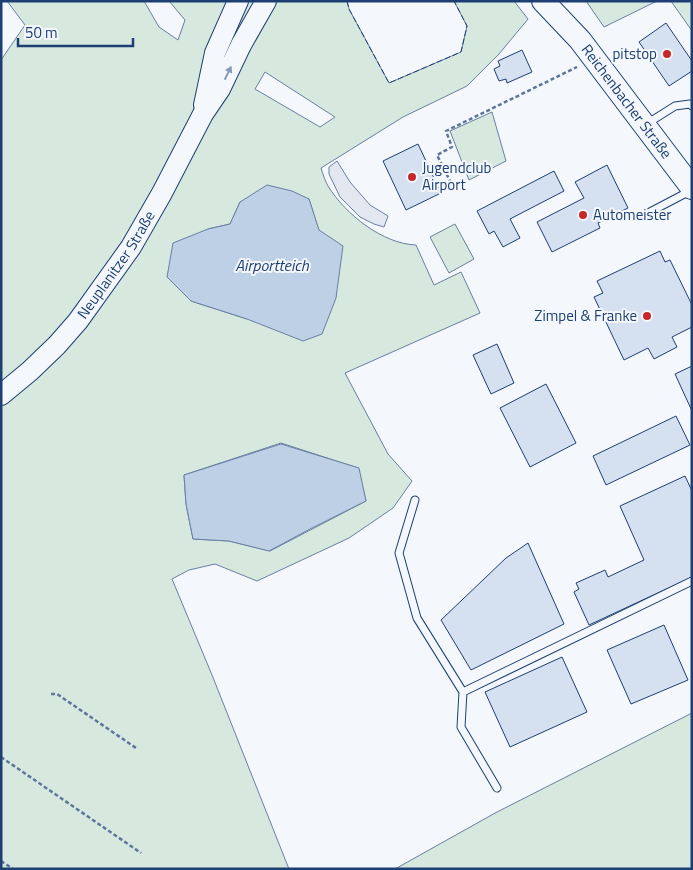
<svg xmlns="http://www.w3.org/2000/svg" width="693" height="870" font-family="'Titillium Web',sans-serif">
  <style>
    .green { fill: #d7e8df; stroke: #687fa3; fill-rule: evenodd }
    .parking { fill: #e3e8f0; stroke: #687fa3 }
    .water { fill: #bed0e5; stroke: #687fa3 }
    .building { fill: #d5e0f0; stroke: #1d3f73 }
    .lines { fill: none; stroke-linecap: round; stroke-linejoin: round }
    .service-casing { stroke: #1d3f73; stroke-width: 9 }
    .secondary-casing { stroke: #1d3f73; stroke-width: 22 }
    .primary-casing { stroke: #1d3f73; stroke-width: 24 }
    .path { stroke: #5e769c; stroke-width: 2.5; stroke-dasharray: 4 2.5; stroke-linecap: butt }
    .service { stroke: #f4f7fb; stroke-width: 7 }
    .secondary { stroke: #f4f7fb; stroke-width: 20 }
    .primary { stroke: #f4f7fb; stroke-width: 22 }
    .fence { stroke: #1d3f73; stroke-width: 1; stroke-dasharray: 6 2.5; stroke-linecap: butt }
    .oneway { fill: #889bb7 }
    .poi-dot { fill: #c62828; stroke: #f4f7fb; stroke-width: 2 }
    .labels { text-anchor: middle; stroke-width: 4; stroke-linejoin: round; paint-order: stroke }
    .poi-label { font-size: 15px; fill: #1d3f73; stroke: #f4f7fb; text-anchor: end }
    .street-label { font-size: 15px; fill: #1d3f73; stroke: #f4f7fb }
    .water-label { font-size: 16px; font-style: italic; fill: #1d3f73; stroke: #f4f7fb }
  </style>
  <rect width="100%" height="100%" fill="#f4f7fb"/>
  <path class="green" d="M7,1H144L159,27L178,40L185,20L169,1H347L349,9L389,83L461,52L467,26L454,1H514L528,19L499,54L467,86L403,117L321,168C323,174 325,181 328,186C345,214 383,244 416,245L434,285L461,272L480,313L345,373L388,454L412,481L393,508L349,538L257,581L215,564L189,570L172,579L212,675L289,869H1V60L25,25ZM265,72L335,117L320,127L255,89ZM309,199L319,231L247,319L191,301L208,229L230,224L240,202ZM281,443L358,468L366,501L270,551L229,541L193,539L186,504L184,475Z
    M586,1H657L604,27Z
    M671,1H692V31Z
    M492,112L506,161L469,180L450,131Z
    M455,224L474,259L449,273L430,237Z
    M692,713V869H395L497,812Z"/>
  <path class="parking" d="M337,161L350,182L370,205L388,216L384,227L374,224L360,217L340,197L329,174V167Z"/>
  <path class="water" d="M267,185L292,191L309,199L319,230L343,246L336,298L322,334L303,341L247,319L191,301L167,277L173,243L208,229L230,224L240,202Z
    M281,444L359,468L366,501L310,529L269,551L229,541L193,539L186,504L184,475Z"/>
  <path class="building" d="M666,23L692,61V71L669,86L639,42Z
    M522,50L532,72L507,83L506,79L499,81L494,69L500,66L498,61Z
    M418,144L441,193L406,210L383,161Z
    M607,165L628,208L598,223L600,228L552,252L537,222L584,198L575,182Z
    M554,171L564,191L510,219L520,238L503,247L494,231L489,234L477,211Z
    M660,251L665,262L670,260L692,305V327L672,337L677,347L654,359L648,348L624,360L594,297L603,293L597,281Z
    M497,344L514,383L491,394L473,355Z
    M692,366V411L675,374Z
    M546,384L576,443L530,467L500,408Z
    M676,416L690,445L606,485L593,456Z
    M685,476L692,491V577L589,625L574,592L579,589L576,583L605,570L608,577L644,560L620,506Z
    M528,543L564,624L471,670L441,620L506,558Z
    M664,625L688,680L631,704L607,650Z
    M562,657L587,712L510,747L485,692Z"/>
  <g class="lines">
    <defs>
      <path id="service" d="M648,123L675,106L690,104L692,106
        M648,213L690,191
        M415,500L399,553L417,618L463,692L692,581
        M463,692L461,727L497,788"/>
      <g id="secondary">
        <path d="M204,105L215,53L238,1"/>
        <path id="s1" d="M1,395L30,371L57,345L78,321L131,247L162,193L203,114L220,89L241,45L266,1"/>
      </g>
      <g id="primary">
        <path id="s2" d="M543,1L580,40L692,188"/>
      </g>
    </defs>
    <use href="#service" class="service-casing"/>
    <use href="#secondary" class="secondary-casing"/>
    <use href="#primary" class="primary-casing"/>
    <path class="path" d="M454,189L437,155L452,147L446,131L577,67
      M51,694H57L136,748
      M1,757L141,853
      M1,861L13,869"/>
    <use href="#service" class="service"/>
    <use href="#secondary" class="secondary"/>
    <use href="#primary" class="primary"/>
    <path class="fence" d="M347,1L349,9L389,83L461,52L467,26L454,1"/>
  </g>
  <defs><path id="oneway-solid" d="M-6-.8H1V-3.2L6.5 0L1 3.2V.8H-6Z" transform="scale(1.25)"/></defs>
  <use class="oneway" href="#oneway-solid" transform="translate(228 73) rotate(-64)"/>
  <g class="poi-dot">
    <circle cx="667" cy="54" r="5"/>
    <circle cx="412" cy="177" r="5"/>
    <circle cx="583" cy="215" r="5"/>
    <circle cx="647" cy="316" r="5"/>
  </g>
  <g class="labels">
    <g class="poi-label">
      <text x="657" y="59">pitstop</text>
      <text x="422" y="173" text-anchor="start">Jugendclub<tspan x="422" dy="17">Airport</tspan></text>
      <text x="593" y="220" text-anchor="start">Automeister</text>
      <text x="637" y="321">Zimpel &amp; Franke</text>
    </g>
    <g class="street-label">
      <text dy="5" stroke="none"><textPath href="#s2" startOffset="131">Reichenbacher Straße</textPath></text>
      <text dy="5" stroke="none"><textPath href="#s1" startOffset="175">Neuplanitzer Straße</textPath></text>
    </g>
    <g class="water-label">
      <text x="272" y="271">Airportteich</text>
    </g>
  </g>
  <rect width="693" height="870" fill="none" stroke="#1d3f73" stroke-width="5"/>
  <path d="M18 38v8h115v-8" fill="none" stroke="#1d3f73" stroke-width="2.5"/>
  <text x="25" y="38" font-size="15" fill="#1d3f73" stroke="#f4f7fb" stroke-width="4" paint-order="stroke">50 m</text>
</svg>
